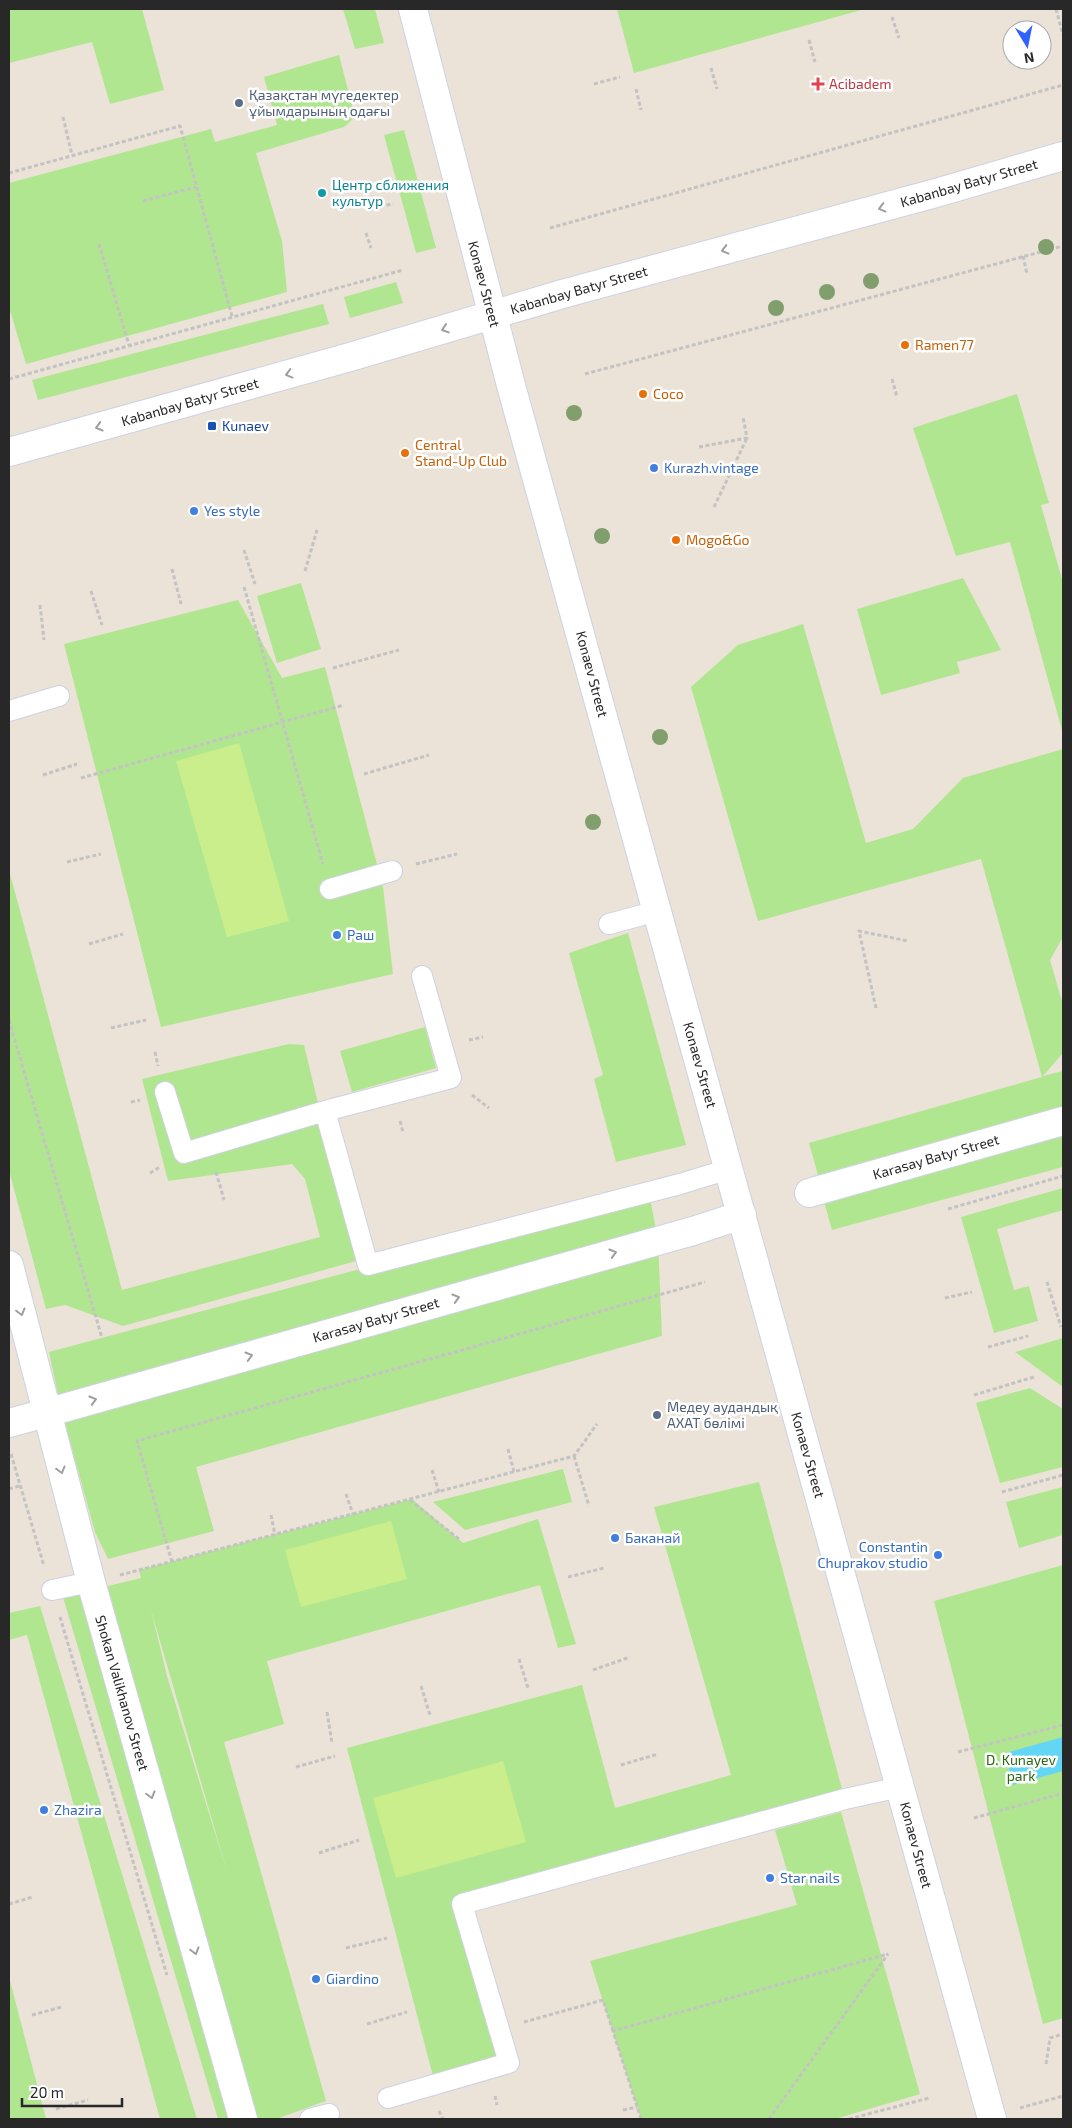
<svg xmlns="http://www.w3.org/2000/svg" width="1072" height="2128" font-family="'Exo 2',sans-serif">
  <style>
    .green { fill: #b1e690; fill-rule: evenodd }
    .pitch { fill: #c9ee8b }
    .water { fill: #63d5f5 }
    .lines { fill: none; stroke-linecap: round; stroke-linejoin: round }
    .service-casing { stroke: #cdd2e2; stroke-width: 22 }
    .pedestrian-casing { stroke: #cdd2e2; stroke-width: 30 }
    .minor-casing { stroke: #cdd2e2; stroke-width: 30 }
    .tertiary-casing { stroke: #cdd2e2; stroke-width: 30 }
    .path { stroke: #c3c3c3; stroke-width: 3; stroke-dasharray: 4 2.5; stroke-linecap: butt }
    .service { stroke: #fff; stroke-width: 20 }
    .pedestrian { stroke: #fff; stroke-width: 28 }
    .minor { stroke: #fff; stroke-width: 28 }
    .tertiary { stroke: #fff; stroke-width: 28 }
    .tree { fill: #819e6d }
    .oneway { stroke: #9e9e9e }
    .health-dot { fill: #e0444e; stroke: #fff; stroke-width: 2 }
    .service-dot { fill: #5c6f8a; stroke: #fff; stroke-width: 2 }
    .culture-dot { fill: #0f9aa8; stroke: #fff; stroke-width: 2 }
    .food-dot { fill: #e8710a; stroke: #fff; stroke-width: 2 }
    .transit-dot { fill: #1a4fb4; stroke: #fff; stroke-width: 2 }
    .shop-dot { fill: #3f7fe0; stroke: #fff; stroke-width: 2 }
    .labels { text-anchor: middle; stroke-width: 5; stroke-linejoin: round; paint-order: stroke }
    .health-label { font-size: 14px; fill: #be3a42; stroke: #fff; text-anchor: start }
    .service-label { font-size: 14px; fill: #4e5e75; stroke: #fff; text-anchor: start }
    .street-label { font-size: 14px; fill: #282828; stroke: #fff }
    .culture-label { font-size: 14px; fill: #0d838f; stroke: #fff; text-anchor: start }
    .food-label { font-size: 14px; fill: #c56008; stroke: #fff; text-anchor: start }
    .transit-label { font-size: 14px; fill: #164399; stroke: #fff; text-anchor: start }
    .shop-label { font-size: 14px; fill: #366cbe; stroke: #fff; text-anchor: start }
    .park-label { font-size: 14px; fill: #2a6715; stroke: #fff }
  </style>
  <rect width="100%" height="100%" fill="#ebe2d8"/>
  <path class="green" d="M9,9H142L164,90L110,104L92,42L9,63Z
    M343,9H375L384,43L355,49Z
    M617,9H865L634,73Z
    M339,55L355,117L344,127L256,153L282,241L287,292L26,364L9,307V183L211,129L215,142L277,125L264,77Z
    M404,130L436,248L416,253L384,135Z
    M396,282L403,303L350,318L344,297Z
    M323,304L329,324L38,400L32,380Z
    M1017,394L1049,503L1041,505L1063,583V734L1010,542L956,556L913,428Z
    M963,578L1001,650L957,662L960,673L881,695L857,609Z
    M301,583L321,649L277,663L257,596Z
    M238,600L282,678L325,667L383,887L393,974L161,1027L64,644Z
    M803,624L866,843L913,829L963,778L1063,749V937L1050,960L1063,1005V1053L1043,1076L1063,1071V1106L818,1175L809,1143L1042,1077L981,859L758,921L691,687L738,645Z
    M9,870L122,1290L320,1237L305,1179L292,1164L168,1181L142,1079L289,1044L304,1045L356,1261L123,1326L65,1305L46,1309L9,1170Z
    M628,933L686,1145L616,1162L594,1079L603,1075L569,953Z
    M425,1027L436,1068L352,1092L340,1051Z
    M1063,1133V1167L832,1230L823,1198Z
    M1063,1188V1210L997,1229L1014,1290L1029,1286L1038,1321L994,1333L961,1217Z
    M649,1192L658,1241L662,1336L196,1467L214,1531L108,1559L95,1532L61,1409L49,1352Z
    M1063,1338V1387L1015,1352Z
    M1030,1388L1063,1409V1467L1000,1483L976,1403Z
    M563,1469L572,1502L465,1530L433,1502Z
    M759,1482L842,1789L454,1898L500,2060L433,2076L347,1748L582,1685L615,1808L731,1775L654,1507Z
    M1063,1487V1535L1019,1548L1006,1502Z
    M412,1499L463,1543L538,1519L576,1644L558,1648L540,1585L267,1661L284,1724L224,1742L326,2101L276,2119H218L63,1597L141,1578L139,1570ZM151,1610L228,1875L167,1676Z
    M1063,1565V2018L1043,2024L934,1601Z
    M40,1606L197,2119H160L27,1635L9,1640V1613Z
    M841,1812L920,2094L835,2119H641L590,1961L797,1905L775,1830Z
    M9,1977L46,2119H9Z"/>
  <path class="pitch" d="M239,743L289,921L227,937L176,761Z
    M391,1521L407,1579L301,1607L285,1550Z
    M503,1761L526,1842L396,1878L373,1798Z"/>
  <path class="water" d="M1063,1737V1771L1013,1785L1005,1753Z"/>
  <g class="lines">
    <defs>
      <path id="service" d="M9,711L59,696
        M330,889L392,871
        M609,924L657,911
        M422,976L451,1078L325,1111L368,1265L680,1184L729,1169
        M165,1092L184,1153L325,1111
        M52,1590L91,1582
        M388,2098L509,2063L462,1904L845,1799L900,1787
        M310,2119L329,2114"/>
      <path id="pedestrian" d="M809,1193L1063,1121
        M9,1423L46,1413"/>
      <path id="minor" d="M9,1265L91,1582L243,2119
        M46,1413L693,1231L742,1215"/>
      <path id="tertiary" d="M413,9L512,389L992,2119
        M9,452L350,357L566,293L936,193L1063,156"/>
    </defs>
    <use href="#service" class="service-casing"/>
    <use href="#pedestrian" class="pedestrian-casing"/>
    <use href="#minor" class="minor-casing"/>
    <use href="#tertiary" class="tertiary-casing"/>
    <path class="path" d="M1001,9V10
      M1056,9L1063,35
      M892,17L899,38
      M809,40L815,62
      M711,68L717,89
      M594,84L620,77
      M636,89L641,110
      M63,117L72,155
      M9,173L180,126L232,316
      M143,201L196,187
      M380,206L393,204
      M550,228L1063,85
      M366,233L371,248
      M99,244L129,345
      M1023,256L1027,274
      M585,374L1063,246
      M9,379L403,270
      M892,379L897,397
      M699,447L747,438L743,417
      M714,507L747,438
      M244,550L255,584
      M172,569L181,604
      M305,571L317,530
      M244,587L323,864
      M91,591L102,625
      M40,605L44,640
      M333,668L399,650
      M364,774L429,755
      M43,775L77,764
      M81,778L344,705
      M67,862L101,854
      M416,864L457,854
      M89,944L123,934
      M876,1008L859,931L908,941
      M9,1020L102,1338
      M111,1028L146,1020
      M469,1040L483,1037
      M155,1052L158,1066
      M472,1095L489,1108
      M131,1102L140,1100
      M400,1121L403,1132
      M216,1172L224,1200
      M150,1173L160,1167
      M948,1209L1063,1176
      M1047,1282L1061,1327
      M945,1298L972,1292
      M988,1347L1028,1336
      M974,1395L1034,1377
      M508,1449L514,1472
      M11,1454L44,1566
      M574,1456L589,1506
      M432,1470L439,1492
      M9,1489L19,1486
      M1002,1492L1063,1475
      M346,1494L353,1514
      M410,1500L460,1540
      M271,1515L275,1535
      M172,1562L137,1441L705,1282
      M120,1575L574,1456L597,1424
      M568,1577L604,1568
      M60,1617L167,1975
      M519,1659L528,1688
      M593,1670L630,1657
      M421,1686L430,1715
      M327,1712L332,1743
      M958,1752L1063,1725
      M621,1765L658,1754
      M296,1767L335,1756
      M974,1818L1063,1793
      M319,1853L359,1840
      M9,1904L33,1897
      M346,1948L387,1938
      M32,2015L62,2007
      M524,2022L603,2000L613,2031
      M367,2024L407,2012
      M1046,2064L1050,2038L1063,2034
      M495,2096L497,2105
      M1020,2108L1063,2096
      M56,2109L88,2100
      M623,2110L637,2107
      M439,2111L443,2119
      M641,2119L613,2031L888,1954
      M769,2119L888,1954
      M849,2119L929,2098"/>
    <use href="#service" class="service"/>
    <use href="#pedestrian" class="pedestrian"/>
    <use href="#minor" class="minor"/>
    <use href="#tertiary" class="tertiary"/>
  </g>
  <g class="tree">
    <circle cx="1046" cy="247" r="8"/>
    <circle cx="871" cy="281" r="8"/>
    <circle cx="827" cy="292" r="8"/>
    <circle cx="776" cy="308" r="8"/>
    <circle cx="574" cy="413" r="8"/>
    <circle cx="602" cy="536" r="8"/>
    <circle cx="660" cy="737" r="8"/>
    <circle cx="593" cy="822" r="8"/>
  </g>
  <defs><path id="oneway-chevron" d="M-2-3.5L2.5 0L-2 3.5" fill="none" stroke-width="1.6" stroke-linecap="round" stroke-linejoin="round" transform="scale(1.25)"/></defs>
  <g class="oneway">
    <use href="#oneway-chevron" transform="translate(882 208) rotate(165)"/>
    <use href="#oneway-chevron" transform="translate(725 250) rotate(165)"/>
    <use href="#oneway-chevron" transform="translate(445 329) rotate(162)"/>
    <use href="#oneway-chevron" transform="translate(289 374) rotate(165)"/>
    <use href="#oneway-chevron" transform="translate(99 427) rotate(164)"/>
    <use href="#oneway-chevron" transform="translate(613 1253) rotate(-16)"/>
    <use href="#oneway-chevron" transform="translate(456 1298) rotate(-16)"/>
    <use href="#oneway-chevron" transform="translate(21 1312) rotate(75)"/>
    <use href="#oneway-chevron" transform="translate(249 1356) rotate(-16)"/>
    <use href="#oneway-chevron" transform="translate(93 1400) rotate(-16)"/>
    <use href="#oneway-chevron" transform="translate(61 1470) rotate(75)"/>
    <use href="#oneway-chevron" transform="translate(151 1795) rotate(74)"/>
    <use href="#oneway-chevron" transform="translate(195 1951) rotate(74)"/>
  </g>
  <path class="health-dot" d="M815.5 76.5h5v5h5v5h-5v5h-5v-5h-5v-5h5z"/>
  <g class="service-dot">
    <circle cx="239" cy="103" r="5"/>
    <circle cx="657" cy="1415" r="5"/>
  </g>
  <circle class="culture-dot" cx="322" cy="193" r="5"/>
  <g class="food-dot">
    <circle cx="905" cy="345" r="5"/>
    <circle cx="643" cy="394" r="5"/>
    <circle cx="405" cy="453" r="5"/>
    <circle cx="676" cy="540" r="5"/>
  </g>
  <rect class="transit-dot" x="207" y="421" width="10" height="10" rx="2.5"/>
  <g class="shop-dot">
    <circle cx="654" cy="468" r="5"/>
    <circle cx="194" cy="511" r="5"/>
    <circle cx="337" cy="935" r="5"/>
    <circle cx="615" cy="1538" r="5"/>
    <circle cx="938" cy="1555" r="5"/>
    <circle cx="44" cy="1810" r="5"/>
    <circle cx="770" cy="1878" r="5"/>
    <circle cx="316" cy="1979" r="5"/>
  </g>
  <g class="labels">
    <g class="health-label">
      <text x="829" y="89">Acibadem</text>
    </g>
    <g class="service-label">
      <text x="249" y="100">Қазақстан мүгедектер<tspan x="249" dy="16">ұйымдарының одағы</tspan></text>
      <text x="667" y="1412">Медеу аудандық<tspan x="667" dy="16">АХАТ бөлімі</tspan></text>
    </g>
    <g class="street-label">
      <text transform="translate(969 183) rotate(-16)" y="5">Kabanbay Batyr Street</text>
      <text transform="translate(484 284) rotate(75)" y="5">Konaev Street</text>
      <text transform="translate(579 290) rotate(-16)" y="5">Kabanbay Batyr Street</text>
      <text transform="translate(190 402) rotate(-16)" y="5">Kabanbay Batyr Street</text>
      <text transform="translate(592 674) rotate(75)" y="5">Konaev Street</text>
      <text transform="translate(700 1065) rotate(74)" y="5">Konaev Street</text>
      <text transform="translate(936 1157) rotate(-16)" y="5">Karasay Batyr Street</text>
      <text transform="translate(376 1320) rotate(-16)" y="5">Karasay Batyr Street</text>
      <text transform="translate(808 1455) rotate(74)" y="5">Konaev Street</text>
      <text transform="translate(122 1693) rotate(74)" y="5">Shokan Valikhanov Street</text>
      <text transform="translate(916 1845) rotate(75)" y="5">Konaev Street</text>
    </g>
    <g class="culture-label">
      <text x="332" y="190">Центр сближения<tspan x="332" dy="16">культур</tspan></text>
    </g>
    <g class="food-label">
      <text x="915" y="350">Ramen77</text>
      <text x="653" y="399">Coco</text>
      <text x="415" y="450">Central<tspan x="415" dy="16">Stand-Up Club</tspan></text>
      <text x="686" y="545">Mogo&amp;Go</text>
    </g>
    <g class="transit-label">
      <text x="222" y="431">Kunaev</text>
    </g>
    <g class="shop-label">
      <text x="664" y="473">Kurazh.vintage</text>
      <text x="204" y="516">Yes style</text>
      <text x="347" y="940">Раш</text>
      <text x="625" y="1543">Баканай</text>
      <text x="928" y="1552" text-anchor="end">Constantin<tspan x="928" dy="16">Chuprakov studio</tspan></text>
      <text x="54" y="1815">Zhazira</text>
      <text x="780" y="1883">Star nails</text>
      <text x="326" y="1984">Giardino</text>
    </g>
    <g class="park-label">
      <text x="1021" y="1765">D. Kunayev<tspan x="1021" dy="16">park</tspan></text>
    </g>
  </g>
  <rect width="1072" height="2128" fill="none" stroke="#282828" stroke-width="20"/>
  <g transform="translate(1027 45) rotate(170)"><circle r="24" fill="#ffffff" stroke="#a9a9a9"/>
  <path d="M0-4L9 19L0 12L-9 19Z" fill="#3161ff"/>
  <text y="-8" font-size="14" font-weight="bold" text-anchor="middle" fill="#282828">N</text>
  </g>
  <path d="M22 2098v8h100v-8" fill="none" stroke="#282828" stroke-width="2.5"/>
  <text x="30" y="2098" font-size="15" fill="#282828" stroke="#ffffff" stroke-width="4" paint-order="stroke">20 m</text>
</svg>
